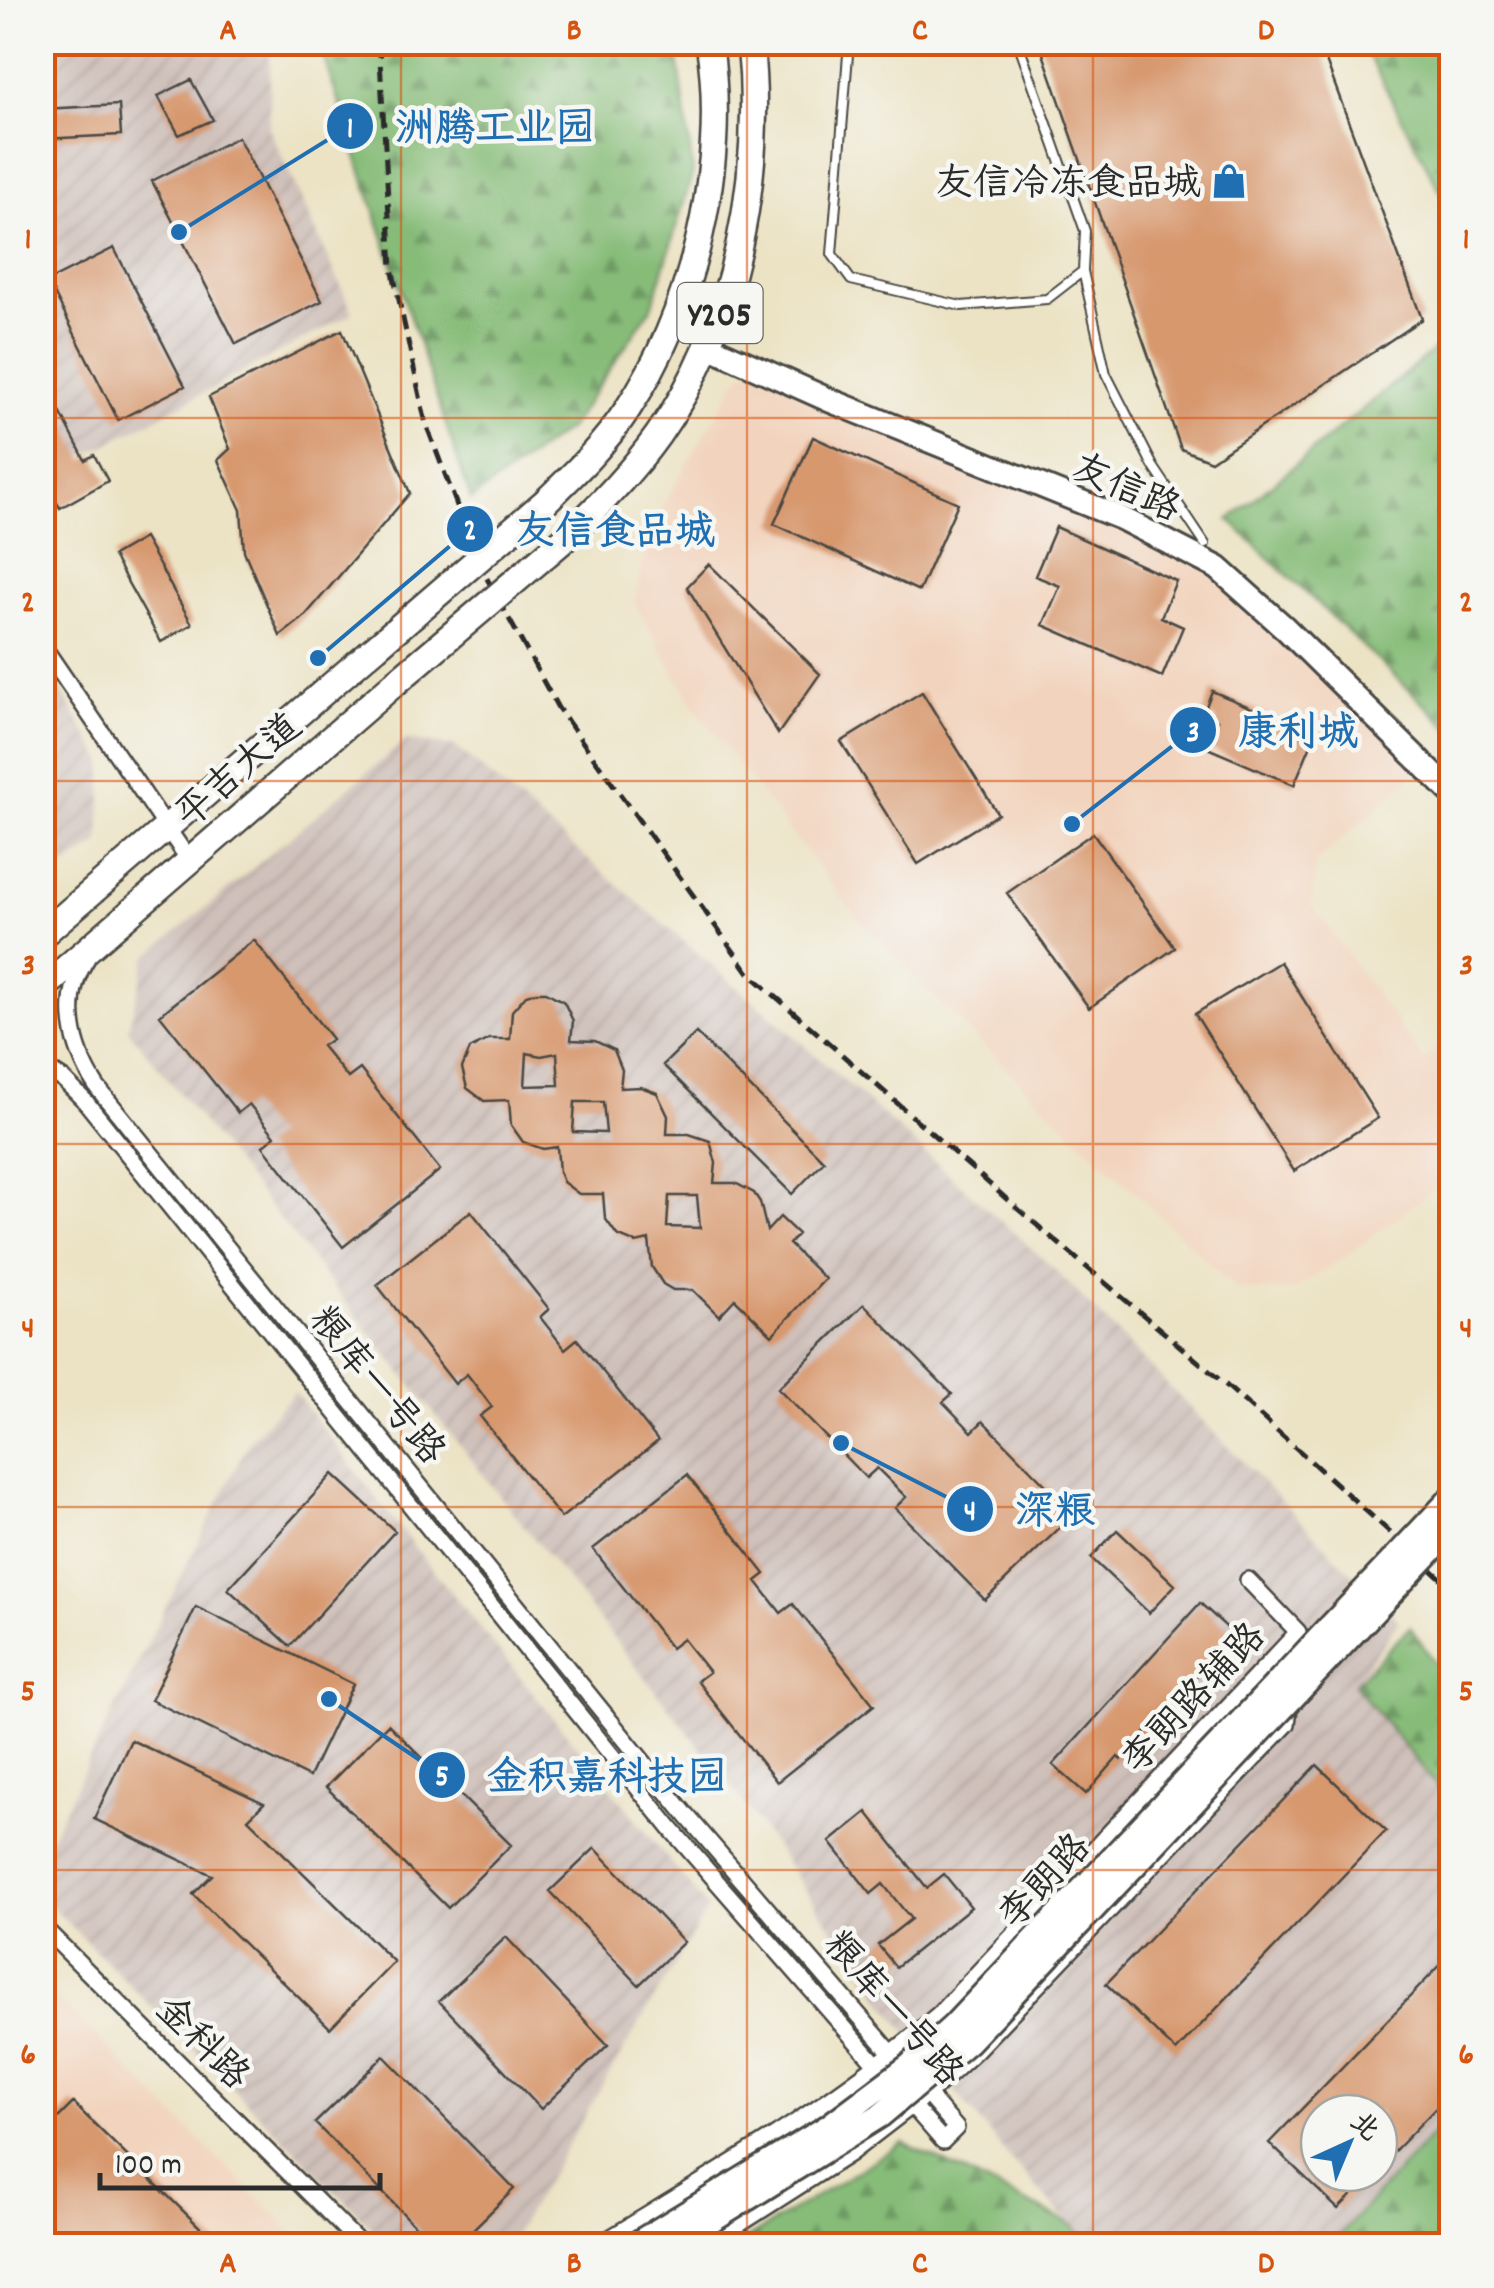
<svg xmlns="http://www.w3.org/2000/svg" width="1494" height="2288" font-family="Dekko,'LXGW WenKai TC',sans-serif">
  <style>
    .built { fill: #f2d4be }
    .industrial { fill: url(#industrial-furrows); fill-rule: evenodd }
    .forest { fill: url(#forest-firs); stroke: #587452; stroke-width: 2.5 }
    .building { fill: #d7986e; fill-rule: evenodd }
    .lines { fill: none; stroke-linecap: round; stroke-linejoin: round }
    .lane-casing { stroke: #484742; stroke-width: 12 }
    .street-casing { stroke: #484742; stroke-width: 20 }
    .secondary-casing { stroke: #484742; stroke-width: 28 }
    .primary-casing { stroke: #484742; stroke-width: 30 }
    .lane { stroke: #fff; stroke-width: 8 }
    .street { stroke: #fff; stroke-width: 15 }
    .secondary { stroke: #fff; stroke-width: 22 }
    .primary { stroke: #fff; stroke-width: 25 }
    .rail { stroke: #2b2b2b; stroke-width: 5; stroke-dasharray: 15 8; stroke-linecap: butt }
    .secondary-bridge-casing { stroke: #484742; stroke-width: 28; stroke-linecap: butt }
    .primary-bridge-casing { stroke: #484742; stroke-width: 30; stroke-linecap: butt }
    .secondary-bridge { stroke: #fff; stroke-width: 22 }
    .primary-bridge { stroke: #fff; stroke-width: 25 }
    .grid { fill: none; stroke: #d5540f; stroke-width: 2.5; stroke-opacity: 0.55 }
    .labels { text-anchor: middle; stroke-width: 9; stroke-linejoin: round; paint-order: stroke }
    .shield { fill: #f6f6f2; stroke: #686867; stroke-width: 2.5 }
    .shield-label { font-size: 35px; font-weight: bold; fill: #2b2b2b }
    .poi-label { font-size: 38px; fill: #2b2b2b; stroke: #f6f6f2; text-anchor: end }
    .street-label { font-size: 38px; fill: #2b2b2b; stroke: #f6f6f2 }
    .leader { fill: none; stroke: #1f6fb2; stroke-width: 4 }
    .callout-dot { fill: #1f6fb2; stroke: #f6f6f2; stroke-width: 4 }
    .mark-label { font-size: 30px; text-anchor: middle; font-weight: bold; fill: #fff }
    .callout-label { font-size: 40px; text-anchor: middle; font-weight: bold; fill: #1f6fb2; stroke: #f6f6f2; stroke-width: 9; stroke-linejoin: round; paint-order: stroke }
    .neatline { fill: none; stroke: #d5540f; stroke-width: 4 }
    .grid-label { font-size: 32px; text-anchor: middle; font-weight: bold; fill: #d5540f }
  </style>
  <defs>
    <pattern id="industrial-furrows" width="10" height="10" patternUnits="userSpaceOnUse" patternTransform="scale(2.5)"><rect width="10" height="10" fill="#cfc0ba"/><path d="M-1 1l2-2M0 10L10 0M9 11l2-2" fill="none" stroke="#b2a5a0"/></pattern>
    <pattern id="forest-firs" width="22" height="20" patternUnits="userSpaceOnUse" patternTransform="scale(2.5)"><rect width="22" height="20" fill="#86bc78"/><path d="M5 1l3.5 6h-7zM16 11l3.5 6h-7z" fill="#6e9963"/></pattern>
  </defs>
  <rect width="100%" height="100%" fill="#f6f6f2"/>
  <filter id="ink" filterUnits="userSpaceOnUse"><feTurbulence type="fractalNoise" baseFrequency=".01" numOctaves="2"/><feDisplacementMap in="SourceGraphic" scale="20" xChannelSelector="R" yChannelSelector="G"/><feConvolveMatrix kernelMatrix="1 2 1 2 8 2 1 2 1" color-interpolation-filters="sRGB"/></filter>
  <filter id="wash" filterUnits="userSpaceOnUse"><feTurbulence type="fractalNoise" baseFrequency=".0048" numOctaves="4" result="noise"/><feDisplacementMap in="SourceGraphic" scale="40" xChannelSelector="R" yChannelSelector="G"/><feGaussianBlur stdDeviation="2.25" result="paint"/><feColorMatrix in="noise" values="0 0 0 0 0 0 0 0 0 0 0 0 0 0 0 0 0 1.4 0 .05"/><feComposite in="paint" operator="in"/></filter>
  <g filter="url(#wash)">
    <rect width="100%" height="100%" fill="#ece3c5"/>
    <path class="built" d="M755,368L1220,568L1421,769L1316,862L1311,904L1424,1061L1451,1032V1176L1345,1257L1294,1290H1237L1026,1088L858,919L694,707L634,603L650,527L740,375Z
      M43,1984L305,2245H43Z"/>
    <path class="industrial" d="M43,43H270L269,128L353,313L43,478Z
      M42,659L104,763L100,843L43,880Z
      M406,740L456,747L784,1027L1050,1265L1399,1621L1354,1684L1451,1803V2115L1330,2245H1093L1069,2223L1011,2160L897,2020L740,1797L128,1029L147,957ZM1319,2113H1379V2173H1319Z
      M295,1392L412,1544L708,1908L508,2245H389L43,1898L42,1854L249,1441Z"/>
    <path class="forest" d="M319,43H676L693,172L652,307L570,427L471,500Z
      M1362,43H1451V212Z
      M1451,336V729L1229,520Z
      M1410,1627L1451,1686V1803L1354,1684Z
      M1451,2115V2245H1330Z
      M903,2143L1069,2223L1093,2245H737Z"/>
    <g id="blocks">
      <path class="building" d="M1039,42H1319L1422,319L1211,461L1181,449Z
        M191,80L213,120L179,135L158,96Z
        M119,105L121,135L42,139V109Z
        M238,137L322,301L236,344L152,181Z
        M114,248L185,386L118,420L48,281Z
        M342,330L410,493L304,617L280,636L244,551L241,510L218,460L230,449L209,397Z
        M42,377L85,460L94,455L108,481L60,508L42,478Z
        M813,437L958,503L919,591L774,524Z
        M1056,527L1176,581L1161,617L1183,627L1162,677L1043,625L1060,586L1035,576Z
        M144,538L192,624L161,642L113,556Z
        M709,564L820,674L778,734L687,587Z
        M1212,691L1315,735L1294,785L1205,747L1217,720L1203,714Z
        M922,692L998,814L918,864L841,742Z
        M1093,833L1175,948L1089,1008L1007,893Z
        M254,940L332,1039L322,1046L348,1078L360,1069L440,1170L343,1247L263,1146L275,1136L249,1104L238,1113L160,1015Z
        M1280,962L1378,1118L1294,1171L1195,1014Z
        M536,992H546L564,1002L573,1021L571,1040L595,1041L614,1050L622,1070L620,1088L641,1087L657,1093L668,1116L667,1134H689L710,1141L716,1163L714,1183H735L754,1193L760,1202L767,1231L780,1217L798,1234L789,1244L825,1279L772,1335L735,1299L719,1316L693,1290H673L663,1284L652,1267L649,1240L636,1243L617,1235L605,1218L603,1194H579L563,1182L559,1172L557,1147L543,1149L523,1142L511,1125L509,1100L484,1101L467,1088L462,1068L470,1049L489,1039H510L512,1011L526,995ZM527,1053L541,1056L557,1053L559,1085L525,1086ZM575,1102H603L606,1133L573,1132ZM669,1196H697L700,1228L667,1227Z
        M696,1033L824,1161L792,1194L663,1065Z
        M471,1211L549,1309L540,1317L565,1349L577,1339L658,1441L561,1518L480,1416L492,1407L467,1374L455,1384L377,1285Z
        M864,1304L952,1394L943,1402L972,1432L983,1421L1074,1514L985,1600L895,1508L906,1497L877,1468L866,1478L778,1388Z
        M333,1474L395,1531L290,1646L228,1589Z
        M687,1475L765,1574L756,1581L781,1613L793,1604L874,1705L777,1782L697,1681L709,1672L683,1639L671,1648L593,1549Z
        M1117,1530L1175,1585L1149,1613L1091,1558Z
        M1200,1603L1234,1634L1121,1760L1118,1757L1086,1794L1053,1765Z
        M196,1607L353,1684L309,1777L151,1700Z
        M388,1724L511,1845L448,1908L326,1787Z
        M131,1740L264,1803L248,1819L394,1962L330,2028L193,1894L212,1875L94,1819Z
        M1317,1765L1386,1831L1176,2051L1106,1984Z
        M867,1812L927,1888L944,1874L971,1907L896,1967L878,1945L911,1919L883,1884L871,1894L830,1842Z
        M595,1848L684,1942L639,1985L550,1891Z
        M506,1937L608,2045L541,2109L439,2001Z
        M1452,1953V2091L1379,2167V2113H1319V2173H1373L1338,2209L1269,2143Z
        M384,2056L514,2189L456,2246H435L315,2123Z
        M73,2103L219,2246H42V2134Z"/>
    </g>
  </g>
  <g filter="url(#ink)">
    <use href="#blocks" fill-opacity="0" stroke="#484742" stroke-width="2.5"/>
    <g class="lines">
      <defs>
        <path id="lane" d="M849,42L832,254L851,280L961,306L1047,299L1083,271L1085,231L1018,42
          M1083,271L1106,374L1153,466L1205,544"/>
        <path id="street" d="M42,645L189,860
          M42,1066L64,1080L85,1101L671,1829L943,2141L956,2128L687,1816L97,1087C72,1048 60,1000 87,958
          M1248,1580L1298,1632
          M42,1926L362,2246
          M597,2246C716,2173 835,2105 939,2014L1298,1632
          M705,2246L849,2154L936,2087L975,2051L1287,1724L1290,1699"/>
        <path id="secondary" d="M706,345L829,400L1121,518L1218,568L1285,628L1452,793"/>
        <path id="primary" d="M545,502C575,473 604,445 627,410C694,309 728,163 709,42
          M567,537C600,504 631,473 658,435C736,325 764,175 750,42
          M42,935L376,647
          M42,989L395,683"/>
      </defs>
      <use href="#lane" class="lane-casing"/>
      <use href="#street" class="street-casing"/>
      <use href="#secondary" class="secondary-casing"/>
      <use href="#primary" class="primary-casing"/>
      <use href="#lane" class="lane"/>
      <use href="#street" class="street"/>
      <use href="#secondary" class="secondary"/>
      <use href="#primary" class="primary"/>
      <path class="rail" d="M379,42L392,268L426,424L479,564L558,708L750,974L1018,1209L1227,1386L1452,1588"/>
      <defs>
        <path id="secondary-bridge" d="M632,2246L827,2127L910,2065L953,2026L1452,1497
          M672,2246L880,2116L969,2041L1452,1529"/>
        <path id="primary-bridge" d="M376,647L545,502
          M395,683L567,537"/>
      </defs>
      <use href="#secondary-bridge" class="secondary-bridge-casing"/>
      <use href="#primary-bridge" class="primary-bridge-casing"/>
      <use href="#secondary-bridge" class="secondary-bridge"/>
      <use href="#primary-bridge" class="primary-bridge"/>
    </g>
  </g>
  <path class="grid" d="M401,42V2246M747,42V2246M1093,42V2246M42,418H1452M42,781H1452M42,1144H1452M42,1507H1452M42,1870H1452"/>
  <defs>
    <symbol id="shop-bare" viewBox="-9 -9 18 18"><path d="M-5-2.5h2.3a2.7 3.5 0 0 1 5.4 0H5L5.5 6h-11ZM-1.5-2.5h3a1.5 2.3 0 0 0-3 0Z" fill="#1f6fb2" stroke="#f6f6f2" stroke-width="2.5" paint-order="stroke"/></symbol>
  </defs>
  <g fill-rule="evenodd">
    <use href="#shop-bare" x="1204" y="156" width="50" height="50"/>
  </g>
  <g class="labels">
    <rect class="shield" x="677.5" y="283" width="85" height="60" rx="8"/>
    <g class="shield-label">
      <text x="720" y="325">Y205</text>
    </g>
    <g class="poi-label">
      <text x="1201" y="194">友信冷冻食品城</text>
    </g>
    <g class="street-label">
      <text transform="translate(1127 486) rotate(24)" y="13">友信路</text>
      <text transform="translate(237 769) rotate(-41)" y="13">平吉大道</text>
      <text transform="translate(379 1384) rotate(51)" y="13">粮库一号路</text>
      <text transform="translate(1192 1697) rotate(-47)" y="13">李朗路辅路</text>
      <text transform="translate(1043 1880) rotate(-47)" y="13">李朗路</text>
      <text transform="translate(895 2007) rotate(49)" y="13">粮库一号路</text>
      <text transform="translate(204 2041) rotate(45)" y="13">金科路</text>
    </g>
  </g>
  <path class="leader" d="M179 232L350 126M318 658L470 529M1072 824L1193 730M841 1443L970 1509M329 1699L442 1775"/>
  <g class="callout-dot">
    <circle cx="179" cy="232" r="10"/>
    <circle cx="318" cy="658" r="10"/>
    <circle cx="1072" cy="824" r="10"/>
    <circle cx="841" cy="1443" r="10"/>
    <circle cx="329" cy="1699" r="10"/>
    <circle cx="350" cy="126" r="25"/>
    <circle cx="470" cy="529" r="25"/>
    <circle cx="1193" cy="730" r="25"/>
    <circle cx="970" cy="1509" r="25"/>
    <circle cx="442" cy="1775" r="25"/>
  </g>
  <g class="mark-label">
    <text x="350" y="137">1</text>
    <text x="470" y="539">2</text>
    <text x="1193" y="741">3</text>
    <text x="970" y="1520">4</text>
    <text x="442" y="1785">5</text>
  </g>
  <g class="callout-label">
    <text x="495" y="140">洲腾工业园</text>
    <text x="615" y="543">友信食品城</text>
    <text x="1298" y="744">康利城</text>
    <text x="1055" y="1523">深粮</text>
    <text x="607" y="1789">金积嘉科技园</text>
  </g>
  <rect width="1494" height="2288" fill="none" stroke="#f6f6f2" stroke-width="110"/>
  <g transform="translate(1349 2143) rotate(44)"><circle r="48" fill="#f6f6f2" stroke="#a5a5a2" stroke-width="2.5"/>
  <path d="M0-8L18 38L0 25L-18 38Z" fill="#1f6fb2"/>
  <text y="-15" font-size="28" font-weight="bold" text-anchor="middle" fill="#2b2b2b">北</text>
  </g>
  <path d="M100 2173v15h280v-15" fill="none" stroke="#2b2b2b" stroke-width="5"/>
  <text x="115" y="2173" font-size="30" fill="#2b2b2b" stroke="#f6f6f2" stroke-width="8" paint-order="stroke">100 m</text>
  <rect x="55" y="55" width="1384" height="2178" class="neatline"/>
  <g class="grid-label">
    <text x="228" y="39">A</text>
    <text x="574" y="39">B</text>
    <text x="920" y="39">C</text>
    <text x="1266" y="39">D</text>
    <text x="28" y="248">1</text>
    <text x="1466" y="248">1</text>
    <text x="28" y="611">2</text>
    <text x="1466" y="611">2</text>
    <text x="28" y="974">3</text>
    <text x="1466" y="974">3</text>
    <text x="28" y="1337">4</text>
    <text x="1466" y="1337">4</text>
    <text x="28" y="1700">5</text>
    <text x="1466" y="1700">5</text>
    <text x="28" y="2063">6</text>
    <text x="1466" y="2063">6</text>
    <text x="228" y="2272">A</text>
    <text x="574" y="2272">B</text>
    <text x="920" y="2272">C</text>
    <text x="1266" y="2272">D</text>
  </g>
</svg>
